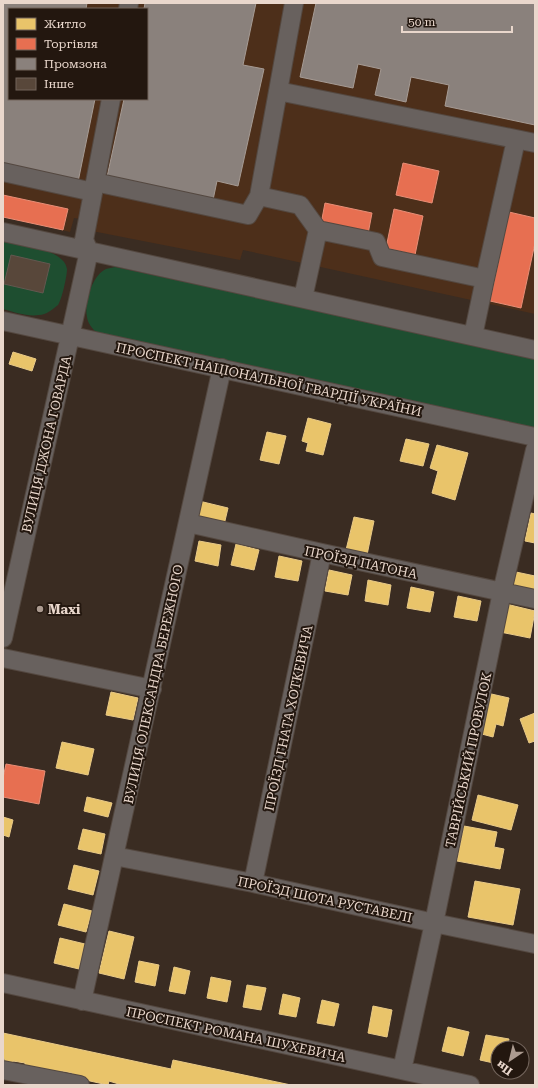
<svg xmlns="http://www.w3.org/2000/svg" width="538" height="1088" font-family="'Roboto Serif',serif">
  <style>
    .built { fill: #4d2f1a; fill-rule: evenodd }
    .green { fill: #1e4e30 }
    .homes { fill: #e9c46a; stroke: #e9ca87 }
    .shops { fill: #e76f51; stroke: #e88e76 }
    .industry { fill: #8a817c; stroke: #a69b94 }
    .building { fill: #58473a; stroke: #63574f }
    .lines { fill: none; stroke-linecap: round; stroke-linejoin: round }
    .minor-casing { stroke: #544840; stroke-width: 20 }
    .minor { stroke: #68615e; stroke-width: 18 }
    .poi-dot { fill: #ac9b90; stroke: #23170f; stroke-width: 1.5 }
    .labels { text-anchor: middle; stroke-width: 4; stroke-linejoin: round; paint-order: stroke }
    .street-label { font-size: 13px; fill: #e9d7cc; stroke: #23170f }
    .poi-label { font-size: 13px; font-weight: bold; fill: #e9d7cc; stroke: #23170f; text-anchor: start }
  </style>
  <rect width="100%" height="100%" fill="#3a2c22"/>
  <path class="built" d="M3,3H535V314L243,250L240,260L92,231L93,221L74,218L70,232L3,217ZM9,9H147V99H9Z"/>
  <path class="green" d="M3,241C17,244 52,249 61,259C65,262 66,265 67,269C67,276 62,299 58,305C53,309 46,315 39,315C28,317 14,312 3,309Z
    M115,267L535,357V428L97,333C92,328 88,324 87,317C84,304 92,275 106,269C108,268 113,268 115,267Z"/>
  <path class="homes" d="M13,352L36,359L32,371L9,364Z
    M308,418L331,424L323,455L306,451L308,443L302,441Z
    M267,432L286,436L279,464L260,460Z
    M406,439L429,444L423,466L400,461Z
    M437,445L468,453L455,500L432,493L438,471L430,468Z
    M199,501L228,508L224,525L195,518Z
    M531,513L535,514V543L525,541Z
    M354,517L374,521L367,555L346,550Z
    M199,541L221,545L218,566L195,561Z
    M236,544L259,550L254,570L231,565Z
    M279,556L302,561L298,581L275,577Z
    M329,570L352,575L348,595L325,591Z
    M516,572L535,576V591L513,586Z
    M368,580L391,585L388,605L365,601Z
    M411,587L434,592L430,612L407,608Z
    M458,596L481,601L477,621L454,617Z
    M506,604L535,611L530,638L500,632Z
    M111,692L138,698L133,720L106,715Z
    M487,693L509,698L503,726L496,724L493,737L478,733Z
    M535,713V741L529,743L520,719Z
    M62,742L94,749L88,775L56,768Z
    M478,795L518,805L511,830L472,820Z
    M87,797L112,803L108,817L84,811Z
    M3,817L13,820L9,837L3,835Z
    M464,826L497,832L494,847L504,849L500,869L457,861Z
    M83,829L105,834L101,854L78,849Z
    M74,865L99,871L93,895L68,889Z
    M475,881L520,889L513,925L468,917Z
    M64,904L92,911L86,932L58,925Z
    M109,931L134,937L124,979L99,973Z
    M60,938L85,944L79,969L54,963Z
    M139,961L159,965L155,986L135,982Z
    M174,967L190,971L185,994L169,991Z
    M211,977L231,981L227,1002L207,998Z
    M247,985L266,988L261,1010L243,1007Z
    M283,994L300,998L296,1017L279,1014Z
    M322,1000L339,1004L334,1026L317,1023Z
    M373,1006L392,1010L387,1037L368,1033Z
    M448,1027L469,1032L463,1056L442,1051Z
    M3,1033L171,1069L173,1060L291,1085H122L109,1081L108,1085L72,1077V1073L61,1071V1074L25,1067V1063L13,1061V1064L4,1062L5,1059L3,1058Z
    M486,1035L509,1039L507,1048H498V1064L480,1060Z"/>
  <path class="shops" d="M403,163L439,171L432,203L396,195Z
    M3,195L68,209L63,230L3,217Z
    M325,203L372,213L368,234L321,224Z
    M394,209L423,216L415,255L386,248Z
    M509,212L535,218V243L521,308L490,301Z
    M6,764L45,771L39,804L3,797V778Z"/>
  <path class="industry" d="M3,3H87L86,9H9V99H95L78,182L3,167Z
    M145,3H256L243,65L264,69L238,186L217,181L213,200L107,177L124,99H147V9H144Z
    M316,3H535V125L445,106L449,85L411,77L406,102L375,95L381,69L358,64L353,88L300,77Z"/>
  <path class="building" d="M11,255L50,264L43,293L4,284Z"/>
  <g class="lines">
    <defs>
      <path id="minor" d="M128,9L129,3
        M278,91L535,143
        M3,172L93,192
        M95,182L248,215L259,196L294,3
        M259,196L300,205L318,230L303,298
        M318,230L376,242L382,257L485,279L516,140
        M3,232L535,350
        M89,251L84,240L111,99
        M3,321L535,437
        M473,336L485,279
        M188,523L322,553L535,599
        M3,638L89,251
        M3,658L152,689
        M114,856L253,883L434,923L535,944
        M253,883L322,553
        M3,983L470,1085
        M82,1001L222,368
        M3,1070L80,1085
        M402,1070L434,923L502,592L535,450"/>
    </defs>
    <use href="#minor" class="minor-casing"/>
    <use href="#minor" class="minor"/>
  </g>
  <circle class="poi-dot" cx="40" cy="609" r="4"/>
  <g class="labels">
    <g class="street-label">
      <text transform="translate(269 379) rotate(12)" y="5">ПРОСПЕКТ НАЦІОНАЛЬНОЇ ГВАРДІЇ УКРАЇНИ</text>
      <text transform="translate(46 444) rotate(-77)" y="5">ВУЛИЦЯ ДЖОНА ГОВАРДА</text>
      <text transform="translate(361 562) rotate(12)" y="5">ПРОЇЗД ПАТОНА</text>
      <text transform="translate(153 684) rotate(-78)" y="5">ВУЛИЦЯ ОЛЕКСАНДРА БЕРЕЖНОГО</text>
      <text transform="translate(288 718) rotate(-78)" y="5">ПРОЇЗД ГНАТА ХОТКЕВИЧА</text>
      <text transform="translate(468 760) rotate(-78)" y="5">ТАВРІЙСЬКИЙ ПРОВУЛОК</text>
      <text transform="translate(325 899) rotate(12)" y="5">ПРОЇЗД ШОТА РУСТАВЕЛІ</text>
      <text transform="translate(236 1034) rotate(12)" y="5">ПРОСПЕКТ РОМАНА ШУХЕВИЧА</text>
    </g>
    <g class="poi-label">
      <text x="48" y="614">Maxi</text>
    </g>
  </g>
  <rect width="538" height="1088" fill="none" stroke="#e9d7cc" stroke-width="8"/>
  <rect x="8" y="8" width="140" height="92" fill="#23170f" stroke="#72645b"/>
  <rect x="16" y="18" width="20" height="12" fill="#e9c46a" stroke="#72645b"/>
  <text x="44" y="28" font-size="12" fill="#e9d7cc">Житло</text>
  <rect x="16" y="38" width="20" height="12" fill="#e76f51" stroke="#72645b"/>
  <text x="44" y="48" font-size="12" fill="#e9d7cc">Торгівля</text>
  <rect x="16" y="58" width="20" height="12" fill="#8a817c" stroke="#72645b"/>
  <text x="44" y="68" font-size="12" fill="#e9d7cc">Промзона</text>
  <rect x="16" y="78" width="20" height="12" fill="#58473a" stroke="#72645b"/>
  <text x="44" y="88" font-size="12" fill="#e9d7cc">Інше</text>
  <g transform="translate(510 1060) rotate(215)"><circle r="19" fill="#23170f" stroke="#72645b"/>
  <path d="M0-3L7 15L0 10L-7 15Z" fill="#ac9b90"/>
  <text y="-6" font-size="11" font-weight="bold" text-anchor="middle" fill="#e9d7cc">Пн</text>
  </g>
  <path d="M402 26v6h110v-6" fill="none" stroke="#e9d7cc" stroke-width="2"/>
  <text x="408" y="26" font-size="12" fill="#e9d7cc" stroke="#23170f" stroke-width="3" paint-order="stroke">50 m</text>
</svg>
